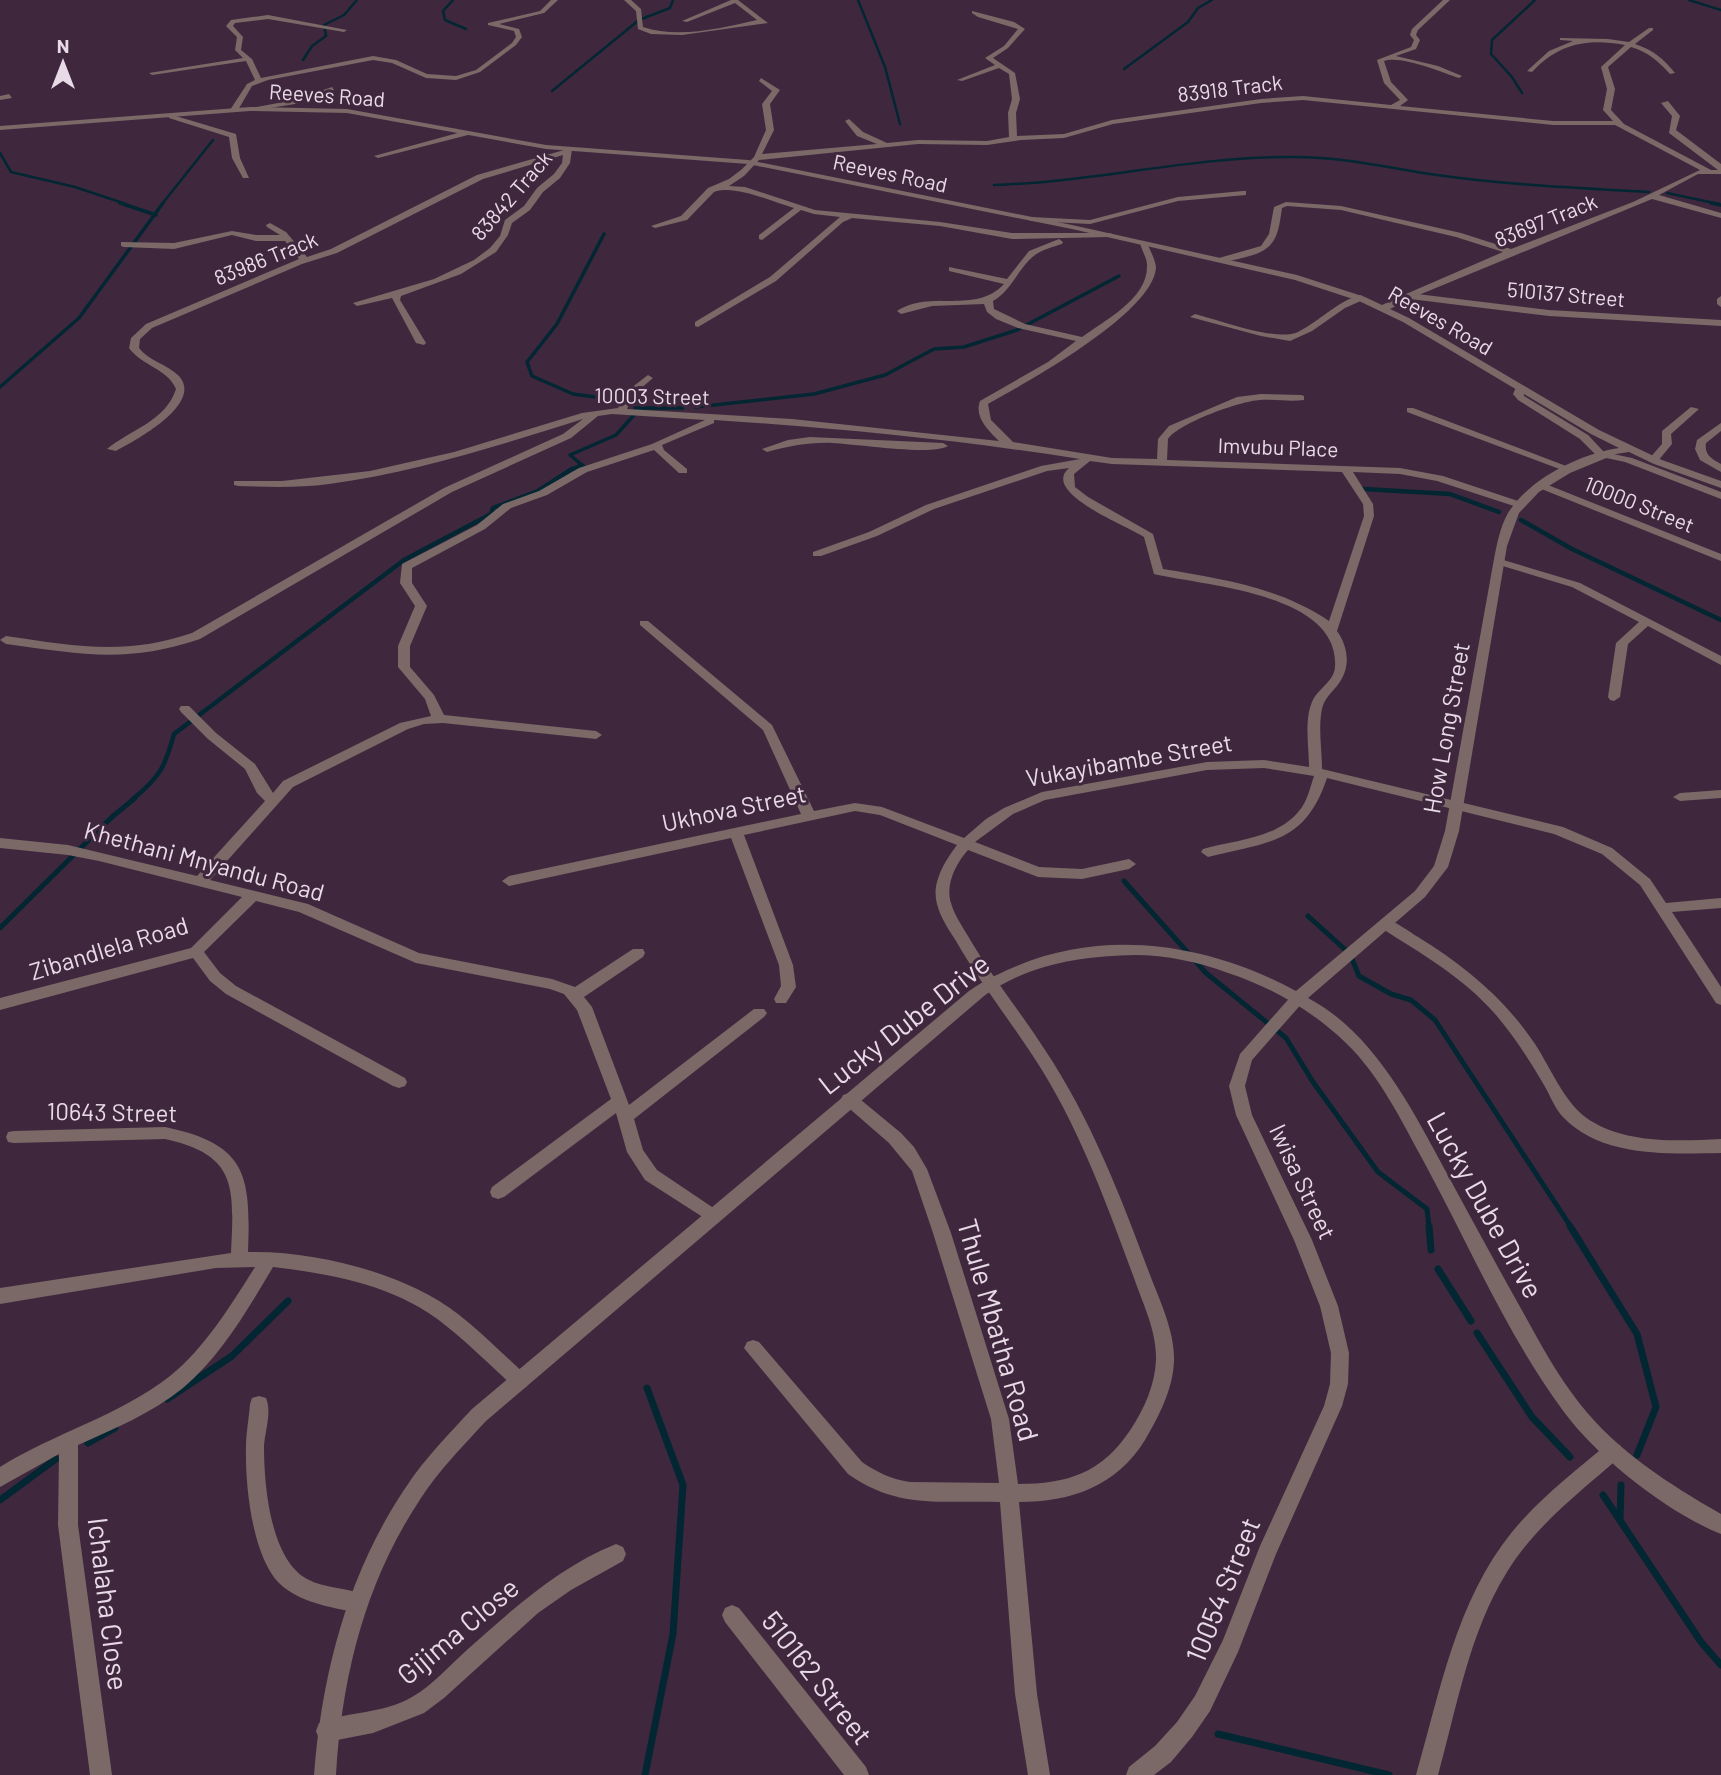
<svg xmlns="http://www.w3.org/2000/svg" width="1721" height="1775" font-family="Barlow,sans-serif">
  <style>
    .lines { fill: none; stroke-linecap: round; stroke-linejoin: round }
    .stream-far4 { stroke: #032633; stroke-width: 2.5 }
    .stream-far3 { stroke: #032633; stroke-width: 3.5 }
    .stream-far2 { stroke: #032633; stroke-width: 4.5 }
    .stream-far1 { stroke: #032633; stroke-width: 5 }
    .stream { stroke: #032633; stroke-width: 7 }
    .minor { fill: #7a6967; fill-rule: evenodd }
    .tertiary { fill: #7a6967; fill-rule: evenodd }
    .labels { text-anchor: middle; stroke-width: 6; stroke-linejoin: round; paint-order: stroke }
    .far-street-label { font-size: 21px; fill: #e9dae8; stroke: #3f283e }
    .street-label { font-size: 24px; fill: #e9dae8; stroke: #3f283e }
    .near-street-label { font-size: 28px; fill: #e9dae8; stroke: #3f283e }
  </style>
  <rect width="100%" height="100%" fill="#3f283e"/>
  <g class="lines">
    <path class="stream-far4" d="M453,0L443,11L445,20L466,29
      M858,0L885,67L900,124
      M1689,0L1721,10
      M303,60L312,46L326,36L324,25L344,15L357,0
      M1124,69L1188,22L1198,8L1212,0
      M552,91L639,20L670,8L673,0
      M1522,93L1512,77L1491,54L1492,40L1535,0
      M0,153L11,172L75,187L126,204
      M994,185C1095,182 1193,156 1295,157C1343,157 1390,168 1437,175C1507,185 1578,188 1649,192
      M1667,193L1719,204
      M162,204L213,140"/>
    <path class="stream-far3" d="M120,203L156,215
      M1711,203L1721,205
      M604,234L557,324L527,362L532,376L573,394L610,399
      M0,387L79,318L163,203
      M696,407L814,394L885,375L934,349L964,347L1017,330L1119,276
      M635,408H683
      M582,465L570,455L616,435L634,415"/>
    <path class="stream-far2" d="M1364,489L1450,494L1499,512
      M1521,520L1572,549L1721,620
      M133,799C160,777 165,767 174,734L404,560L491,514L493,508L538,491L572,469L583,466L580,464"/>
    <path class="stream-far1" d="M1124,881L1206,973L1286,1038L1313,1082L1378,1172L1427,1209L1429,1227
      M1308,916L1350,954L1359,976L1391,994L1411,1000L1435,1020L1571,1227
      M0,928L112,817L135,798"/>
    <path class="stream" d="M1429,1226L1431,1250
      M1570,1226L1637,1334L1656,1407L1637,1455
      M1438,1269L1471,1321
      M1477,1333L1532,1417L1570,1457
      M167,1399L232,1356L288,1301
      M88,1443L115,1428
      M1603,1495L1701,1642L1721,1665
      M0,1500L56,1459
      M1620,1520L1621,1485
      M1218,1734L1389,1775
      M645,1775L673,1634L683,1485L647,1388"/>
    <path class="minor" d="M551,0H558L544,13L499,24L519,29L522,37L516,45L480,72L456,80L426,78L392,63L373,60L268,80L252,86L238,110L234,112L230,110L247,84L255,80L246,61L152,75L149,73L243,58L235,50L237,37L226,26L231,20L268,15L347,30L344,32L268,19L235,23L233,26L243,37L241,50L252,59L261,78L373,56L396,60L427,74L456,76L476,70L512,43L516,37L514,31L488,25V23L540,11Z
      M624,0H631L641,9L643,27C678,39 722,28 757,20L735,3L687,22L682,21L731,0H738L768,23L682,35L651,34L638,29L636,11Z
      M1443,0H1450L1418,30L1416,35L1420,40L1416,49L1396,56L1438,66L1462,76L1459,78C1441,72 1401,55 1384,61L1391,82L1408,100L1400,106L1553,121H1613L1603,110L1607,89L1601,67L1625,45C1588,38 1559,43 1532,72L1527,71L1549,51L1573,41L1560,40V38L1608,39L1629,42L1649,28H1653V30L1635,44C1653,50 1664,59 1675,73L1670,74C1658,61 1648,52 1631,47L1608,67L1615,89L1611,110L1624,124L1711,170H1718L1669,133L1672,116L1661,103L1668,101L1680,116L1676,130L1721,164V174H1698L1659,195L1721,213V218L1652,199L1409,299L1405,296L1406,294L1503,252L1456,237L1341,210L1287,206L1282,208C1278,236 1276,250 1246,257C1237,259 1228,262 1219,262V258L1261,246L1269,234L1274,207L1286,202L1341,206L1461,233L1511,249L1633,202L1700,170L1615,125H1553L1303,100L1261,103L1113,124L1064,138L1021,140L987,145L918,144L759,160L744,176L729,186L745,187L815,210L940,222L1012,233H1110L1114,235L1110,237L1012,239L940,226L852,218L843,222L776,281L698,327L695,326V322L770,277L840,217L814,214L801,210L762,240L759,239V235L794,208C773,202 734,184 714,192L687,220L655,228L651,226L681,216L708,188L729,179L741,170L754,157L766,130L762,104L772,91L759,81L761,78L780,90L770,104L774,130L762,154L877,144L857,136L845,121L849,119L863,132L887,143L918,140L987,141L1009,137L1008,113L1012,99L1009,74L999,68L962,81L957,80L995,65L985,58L1004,46L1018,29L978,17L972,13V11L1014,22L1025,29L1008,48L993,58L1015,73L1020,99L1016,113L1017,136L1064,134L1112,120L1261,99L1303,96L1391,105L1400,100L1384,83L1377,60L1411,47L1414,40L1410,35L1412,29Z
      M332,87L334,90L295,104L250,111L246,109L294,100Z
      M9,94L12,98L0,100V96Z
      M169,114L236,134L240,158L249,178H243L232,158L229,137L169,118Z
      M465,131H468V135L378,158L374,156Z
      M565,147L572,149L570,163L560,178L543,192L530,210L512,223L508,235L496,252L461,274L401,296L400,300L426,343L424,345L416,343L392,298L357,306L353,303L434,279L474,260L490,248L500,236L505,220L524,206L537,188L554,174L562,163L563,155L483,179L337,253L302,264L152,328L140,339L139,348C149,361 167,364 179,376C204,404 135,441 116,451L107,449C130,430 166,421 176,389C168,369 142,366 129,348L131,338L146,324L299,259L285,241H256L232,235L174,249L124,247L121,246V242L174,243L232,231L256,235H280L267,227L266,225L270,223L286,232L307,257L331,249L477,175L564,150Z
      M1243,191H1246V195L1178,201L1090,224L1031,221L1027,219L1031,217L1090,220L1178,197Z
      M1059,239L1063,242L1062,244C1053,247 1043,249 1035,255C1018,268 1012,290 993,301L994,309L1025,324L1082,337C1104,321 1147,299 1147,267C1148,258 1140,249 1140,241L1147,243C1150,250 1156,261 1156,268C1152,314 1027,382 988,404L991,420L1013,442L1112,458L1157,459L1158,439L1169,426L1237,397L1261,394L1301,395L1304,396V400C1290,402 1274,399 1260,400C1240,401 1179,423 1168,439L1167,460L1400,468L1443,476L1524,503V507L1520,508L1437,481L1400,474L1353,472L1373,504L1374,516L1337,631C1349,648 1351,669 1337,686C1331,693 1324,699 1322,709C1318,728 1322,749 1322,769L1563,827L1612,848L1650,879L1666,903L1721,898V908L1672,912L1721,987V1005L1716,1003L1640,885L1602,854L1554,834L1327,778C1305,844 1268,842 1208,857L1201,852L1203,849C1235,840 1276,839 1299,811C1307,802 1310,788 1314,776L1264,768L1207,770L1045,800L1013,814L975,842L1039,867L1082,869L1129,859L1136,864L1129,869L1082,879L1038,877L968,850C956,863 945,885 951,903C954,914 962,926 968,936C991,976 1020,1011 1045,1050C1091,1119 1121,1197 1150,1275C1160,1301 1175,1332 1174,1361C1173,1389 1159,1416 1145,1440C1117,1486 1071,1502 1019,1502L1037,1694L1050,1775H1028L1015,1694L1000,1502C942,1500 899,1510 848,1474L744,1348L747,1342L753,1340L759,1342L862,1462C878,1473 891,1479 910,1482L999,1483L991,1419L933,1233L912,1171L889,1143L843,1103L841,1099L843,1095L849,1093L855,1095L901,1133L914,1147L927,1169L951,1233L1009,1419L1018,1484C1068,1484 1102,1473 1131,1429C1144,1409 1155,1385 1156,1360C1157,1332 1143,1304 1134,1278C1106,1202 1078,1124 1033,1056C1008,1018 979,981 956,941C949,930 940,917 937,904C931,883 945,861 957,845L880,815L855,811L744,835L793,965L796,987L786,1003H776L774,999L781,986L779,965L731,838L509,886L502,881L509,876L801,814L763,730L640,625V621H648L772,725L814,811L855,803L882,807L964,838L986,819L1004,808L1042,792L1207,762L1264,760L1309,767C1309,747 1304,721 1312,702C1317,689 1334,682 1335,667C1340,593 1205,586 1154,574L1144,537C1128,526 1040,493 1069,468L1047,471L934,509L877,536L821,556H813V552L869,532L926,505L1041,466L1080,459C959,440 836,428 714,420V423L662,445L664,450L687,469V473H679L654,450L587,472L547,495L511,508L485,529L412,568V583L427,606L410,646V667L434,695L444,715L596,731L602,735L596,739L443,723L424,724L408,729L293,787L210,880L308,904L419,953L552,979L575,987L633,949H643L645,953L643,957L584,997L592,1007L629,1105L754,1009H764L767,1013L764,1017L634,1119L643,1150L657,1170L718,1211L720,1216L718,1221L712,1223L645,1180L627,1152L616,1113L504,1197L498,1199L492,1197L490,1192L492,1187L611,1099L577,1010L564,994L550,989L416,963L299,912L256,901L204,952L220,973L236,986L405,1078L407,1082L405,1086L399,1088L393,1086L226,994L210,981L193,958L0,1010V998L191,948L242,897L99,861L68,855L0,848V838L68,845L197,876L265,801L257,793L245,769L208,739L181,712L179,709L181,706H189L216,733L255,764L273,793L283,781L400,723L431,716L425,699L398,667V646L415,606L400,583L402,564L477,525L503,504L539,491L579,468L652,444L705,420L612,414L598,416L571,438L452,492L200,639C126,664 81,654 6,644L0,640L6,636C75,646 124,656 192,633L444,488L563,434L583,419C500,445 416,472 329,484C299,488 268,487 238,486L234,485V481H282L370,471L454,452L582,413L618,408L626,392L648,375L653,378L633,395L627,409L792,419L999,441C988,430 974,417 980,401L1048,362L1076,341L1018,328L996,319L987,312L984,304L932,306L901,314L897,311C931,289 975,315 1004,284L949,271V267L1007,279L1029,251ZM1090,461L1112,464L1342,472L1363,504L1364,516L1329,621C1278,587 1222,579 1163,569L1153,534L1088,497L1075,487L1074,474Z
      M1360,295L1363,296V300L1345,308L1312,331L1290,341L1261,336L1190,317L1195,314C1219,320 1276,342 1298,332C1320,321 1336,302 1360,295Z
      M1721,296V307L1717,304V299Z
      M1517,385H1523L1524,396L1588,435L1604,452L1632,458L1721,492V499L1625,462L1597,456L1580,439L1518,400L1513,394Z
      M1691,407L1699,409L1671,434L1672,444L1657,462H1649L1648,460L1662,444V431Z
      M1407,408H1413L1574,469L1573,471H1565L1407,412Z
      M1721,423V431L1706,443C1704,455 1712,459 1721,464V472L1700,460L1695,449L1697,440Z
      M810,437L943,443L948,446C932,456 856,444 833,443C810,442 789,446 767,452L762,449L788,440Z
      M1543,483L1721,554V561L1539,488L1538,486Z
      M1500,559L1580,583L1721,656V665L1648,626L1628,644L1620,697L1614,701L1610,700L1608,697L1616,643L1639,622L1572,587L1496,564L1494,562Z
      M1721,790V798L1680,801L1673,797L1680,793Z
      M1386,919C1397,922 1408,931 1418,937C1465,966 1504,998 1535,1044C1552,1070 1565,1105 1591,1121C1629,1144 1678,1141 1721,1139V1153C1670,1154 1602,1158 1563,1117C1555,1109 1550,1095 1544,1085C1530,1061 1514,1036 1496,1015C1463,977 1422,954 1381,928L1379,924Z
      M1299,991L1304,993L1306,997L1304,1001L1252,1060L1245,1086L1252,1115L1312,1240L1338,1306L1349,1353L1348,1384L1342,1406L1276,1554L1238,1652L1210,1711L1192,1737L1171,1762L1154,1775H1126L1129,1767L1155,1746L1177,1722L1195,1696L1223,1640L1260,1546L1324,1406L1330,1384L1331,1353L1320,1306L1294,1240L1236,1115L1229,1086L1240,1054L1294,993Z
      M165,1127C247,1144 251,1175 248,1252C313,1250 406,1273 458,1314C482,1333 504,1355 526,1375L529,1381L526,1387L520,1389L514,1387C491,1366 469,1344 445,1325C398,1286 333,1274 273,1267C248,1309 221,1356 183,1388C152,1413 114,1429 78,1445V1525L112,1775H90L58,1525L59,1454L0,1487V1467C54,1433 119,1416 170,1376C205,1348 231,1305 255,1267L216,1268L0,1304V1288L231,1253C234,1188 238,1155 165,1139L14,1143L8,1142L6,1137L8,1132L14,1131Z
      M259,1396L266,1398C272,1412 265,1431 264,1446C264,1484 270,1559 307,1579C325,1589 346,1587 364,1595L367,1602L364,1609C352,1614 335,1608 322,1605C307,1601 290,1594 279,1583C252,1555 245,1485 246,1447C246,1433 249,1418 250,1404L252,1398Z
      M1613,1442L1620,1445L1622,1451L1620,1457C1580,1492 1535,1526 1507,1572C1469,1633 1457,1707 1438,1775H1416C1440,1692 1456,1601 1512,1532C1539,1499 1574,1472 1606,1445Z
      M616,1544L623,1547L626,1554L623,1561L571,1590L538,1613L444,1698L424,1713L373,1733L327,1742L319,1739L316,1731L319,1723C349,1711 383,1714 412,1697C433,1685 450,1665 468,1649C514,1608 559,1567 616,1544Z
      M732,1605L739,1608L866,1767L869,1775H844L725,1622L722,1615L725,1608Z"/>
    <path class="tertiary" d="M250,107L347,109L546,145L748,160L1072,225L1297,275L1365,297L1382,305L1409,293L1549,310L1721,320V326L1549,316L1410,299L1390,309L1409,318L1599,430L1662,460L1721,481V488L1654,464L1629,452L1616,454L1570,473L1539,492L1519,513L1507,546L1459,831L1448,867L1425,897L1308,998C1373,1032 1411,1107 1445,1170C1471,1218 1497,1266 1524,1314C1541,1345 1558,1376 1580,1404C1618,1452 1669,1484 1721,1514V1534C1668,1513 1597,1457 1564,1412C1507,1335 1469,1245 1424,1162C1401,1120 1380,1076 1346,1043C1313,1011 1271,987 1228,973C1199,962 1166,955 1135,955C1082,956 1028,964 984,996L486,1421C463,1446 439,1470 421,1498C365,1582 342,1676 336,1775H314C322,1672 348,1573 406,1487C425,1458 449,1434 472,1409L969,991C983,981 996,975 1012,968C1105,927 1209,944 1296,991L1415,891L1434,866L1445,831L1494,559C1497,544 1500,527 1508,513C1530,478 1580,454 1619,448L1591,434L1403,322L1359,301L1295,280L1072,229L748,164L546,149L347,113L250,111L0,130V126Z"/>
  </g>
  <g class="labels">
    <g class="far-street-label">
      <text transform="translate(1230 89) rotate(-7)" y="7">83918 Track</text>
      <text transform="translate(327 96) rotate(4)" y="7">Reeves Road</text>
      <text transform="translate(890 174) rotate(12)" y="7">Reeves Road</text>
      <text transform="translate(512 196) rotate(-49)" y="7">83842 Track</text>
      <text transform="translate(1546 221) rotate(-22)" y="7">83697 Track</text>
      <text transform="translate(266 259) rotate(-22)" y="7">83986 Track</text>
      <text transform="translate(1566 295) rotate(5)" y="7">510137 Street</text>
      <text transform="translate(1440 321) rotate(30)" y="7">Reeves Road</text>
      <text transform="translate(652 397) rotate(1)" y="7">10003 Street</text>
      <text transform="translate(1278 448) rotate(2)" y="7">Imvubu Place</text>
      <text transform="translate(1639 505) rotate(22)" y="7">10000 Street</text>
    </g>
    <g class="street-label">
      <text transform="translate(1447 728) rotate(-80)" y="8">How Long Street</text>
      <text transform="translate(1129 761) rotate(-10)" y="8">Vukayibambe Street</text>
      <text transform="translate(734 809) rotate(-12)" y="8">Ukhova Street</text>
      <text transform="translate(204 862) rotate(15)" y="8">Khethani Mnyandu Road</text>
      <text transform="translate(109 949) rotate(-17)" y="8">Zibandlela Road</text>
      <text transform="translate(112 1113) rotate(1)" y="8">10643 Street</text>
      <text transform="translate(1302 1182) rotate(65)" y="8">Iwisa Street</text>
    </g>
    <g class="near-street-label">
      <text transform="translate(904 1024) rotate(-38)" y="10">Lucky Dube Drive</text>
      <text transform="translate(1485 1205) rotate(61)" y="10">Lucky Dube Drive</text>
      <text transform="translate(998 1330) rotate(74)" y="10">Thule Mbatha Road</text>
      <text transform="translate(1223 1590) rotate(-68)" y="10">10054 Street</text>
      <text transform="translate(108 1604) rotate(83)" y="10">Ichalaha Close</text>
      <text transform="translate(458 1631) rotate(-40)" y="10">Gijima Close</text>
      <text transform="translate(817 1678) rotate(52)" y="10">510162 Street</text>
    </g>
  </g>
  <g transform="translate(63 63)" stroke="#3f283e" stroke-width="5" paint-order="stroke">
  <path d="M0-5L12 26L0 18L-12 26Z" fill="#e9dae8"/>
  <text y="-10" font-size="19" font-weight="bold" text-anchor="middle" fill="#e9dae8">N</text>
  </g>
</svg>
